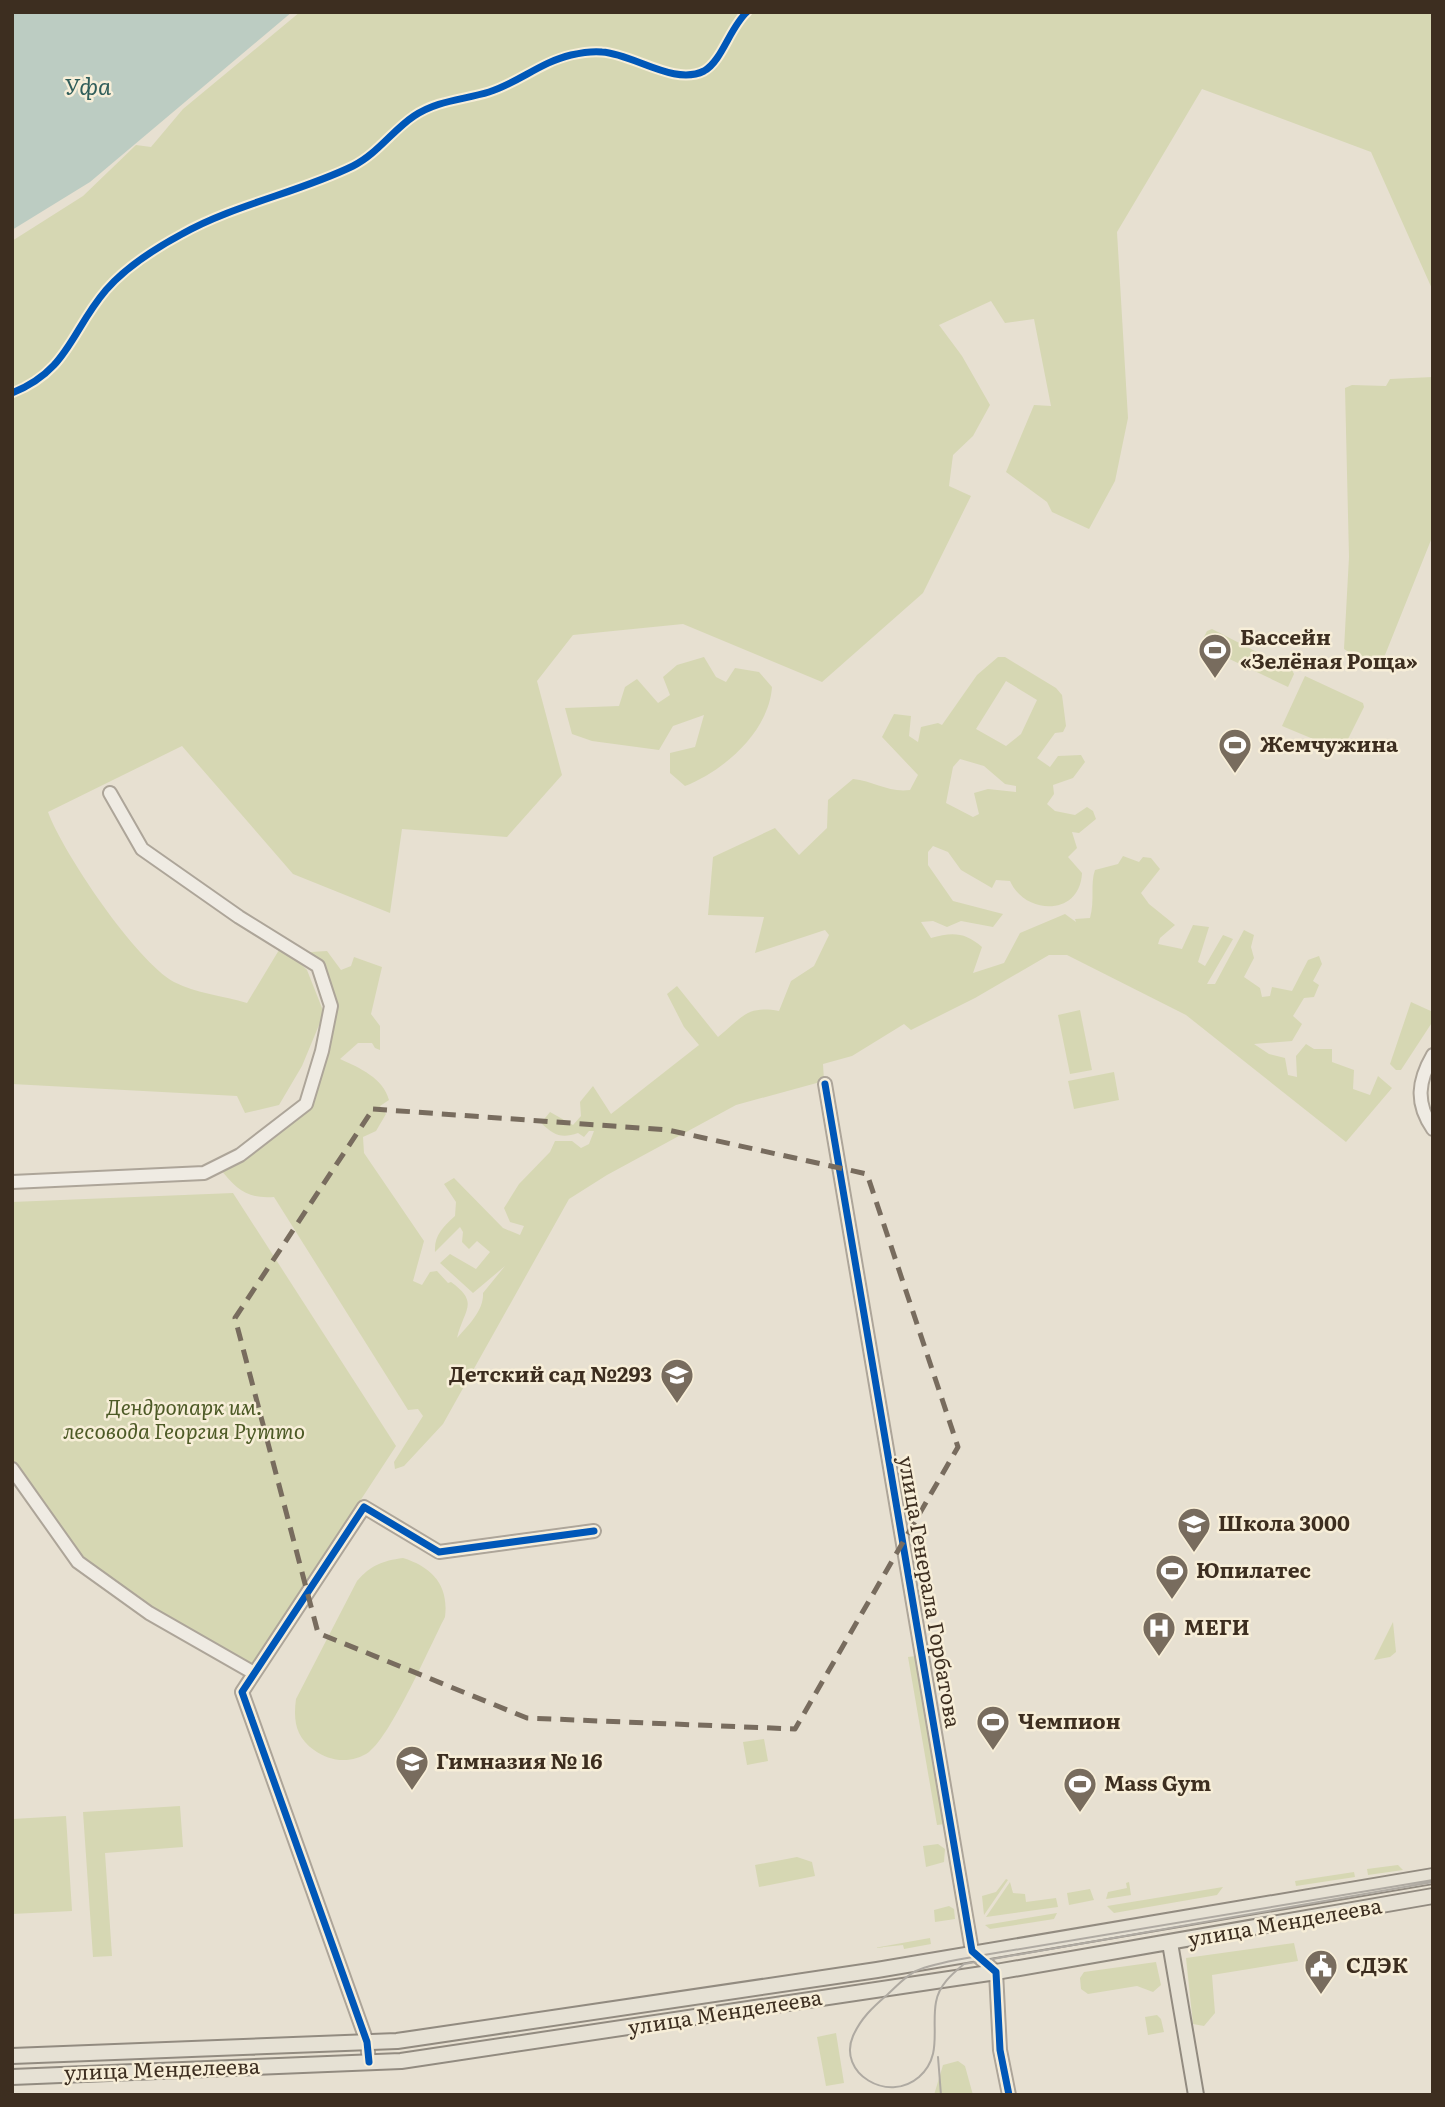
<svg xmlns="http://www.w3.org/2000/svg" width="1445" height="2107" font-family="Literata,serif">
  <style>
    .green { fill: #d6d7b3; fill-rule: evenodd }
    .water { fill: #bcccc2 }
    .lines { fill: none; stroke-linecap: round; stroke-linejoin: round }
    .minor-casing { stroke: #ada599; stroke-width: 16 }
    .major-casing { stroke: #928b80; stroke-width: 18 }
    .minor { stroke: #efebe3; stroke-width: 12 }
    .major { stroke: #e6e1d4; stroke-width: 14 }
    .tram { stroke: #afaaa2; stroke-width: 2 }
    .cycleway-casing { stroke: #f7eed8; stroke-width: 11 }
    .cycleway { stroke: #0057b8; stroke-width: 7 }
    .marked { fill: none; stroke: #786c5e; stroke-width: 5; stroke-dasharray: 14 9; stroke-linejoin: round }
    .labels { text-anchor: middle; stroke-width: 5; stroke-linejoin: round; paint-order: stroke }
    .poi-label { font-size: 21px; font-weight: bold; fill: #3d2e20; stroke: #f7eed8; text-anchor: start }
    .park-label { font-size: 21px; font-style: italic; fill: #4d5a26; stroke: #f7eed8 }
    .street-label { font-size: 21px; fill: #3d2e20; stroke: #f7eed8 }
    .water-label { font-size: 23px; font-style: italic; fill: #2f5d5a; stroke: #f7eed8 }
  </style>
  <rect width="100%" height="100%" fill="#e7e0d1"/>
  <path class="green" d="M300,12H1433V291L1371,152L1202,89L1117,232L1128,418L1115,481L1089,529L1052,512L1047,502L1006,472L1034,405L1051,406L1034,319L1005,323L991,301L939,325L962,356L990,405L973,436L953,455L949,486L971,496L923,593L822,682L683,624L573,635L537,681L562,775L507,837L402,829L390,913L293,874L182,746L48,812C63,853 136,961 174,982C195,993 224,996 247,1003L282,945L307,970L324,1013L302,1066L279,1105L245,1113L237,1096L12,1084V241L83,196L136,145L151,147L183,109Z
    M1433,377V535L1383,660L1367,664L1344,649L1349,557L1345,388L1352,385L1386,386L1390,379Z
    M1212,629L1292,670L1294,674L1288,687L1200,645L1207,631Z
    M704,657L716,677L726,682L735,668L759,672L772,687C769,731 724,771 685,786L670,773V753L695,747L704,715L673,726L659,750L592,741L572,734L565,708L619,706L625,687L637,679L658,703L670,695L663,677L677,665Z
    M998,657H1005L1056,688L1062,695L1066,726L1063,732L1055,733L1037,758L1050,767L1058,756L1081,755L1085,762L1073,778L1053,785L1054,794L1047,804L1055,811L1075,815L1087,807L1093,811L1096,819L1079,833L1072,832L1077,848L1068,857L1082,873C1080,917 1025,915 1010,881L996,880L992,888L961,870L948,852L933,846L928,852V865L953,901L1003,914L993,927L961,921L947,927L933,921L921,922L931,938C952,932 965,932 982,947L973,973L1004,963L1020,933L1065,914L1076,922L1075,919L1090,918C1095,900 1090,884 1095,870L1118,864L1123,856L1139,862L1143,857L1151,858L1160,869L1141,893L1149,904L1175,925L1160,938L1158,944L1182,949L1193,925L1209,927L1198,962L1205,966L1223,935L1233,939L1207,984H1215L1244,930L1254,935L1251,947L1254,958L1244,977L1260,988L1262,997L1270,996L1272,987L1292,991L1308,960L1319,956L1322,964L1313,981L1319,985L1314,997L1304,998L1293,1016L1302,1024L1292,1041L1254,1044L1269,1054L1285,1058L1288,1075L1297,1077L1296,1056L1306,1044L1314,1049H1332V1062L1354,1070L1353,1089L1370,1095L1378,1076L1392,1088L1346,1142L1186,1015L1067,955H1049L975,998L911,1030L904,1024L852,1056L823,1064L824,1081L736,1105L607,1175L569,1199L443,1424L404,1466L395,1469L394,1462L423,1416L418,1409L408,1410L274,1197C246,1199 237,1189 220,1169L310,1104L328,1054L337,1010L311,952L327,951L341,970L351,966L354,957L382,967L371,1014L380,1026V1050L375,1048L372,1043H358L340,1059C360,1068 383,1078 389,1100L380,1106L386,1114L376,1131L363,1137L364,1153L424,1241L413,1281L422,1285L430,1272L437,1271L448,1283L451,1282C480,1303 464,1309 457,1338C469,1325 484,1310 483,1293L505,1266L473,1293L440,1263L450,1254L476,1269L490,1252L477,1241L469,1249L462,1242L463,1232L460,1227L435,1252C434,1235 443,1227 455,1216L456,1202L444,1184L454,1178L503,1228L520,1235L524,1226L510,1222L504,1208L519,1184L550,1152L555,1141H572L581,1148L589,1144L594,1131H589L584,1137L578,1133C561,1139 554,1135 541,1123L550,1112L573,1125L581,1116L580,1102L593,1086L611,1114L699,1045L684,1027L667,994L677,986L718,1037C742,1018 746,1005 779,1011L791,981L814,966L829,935L825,930L755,953L764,917L708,915L713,857L775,828L799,855L827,828L828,800L853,779C874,781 889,793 910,790L918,775L882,737L894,714L911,716L909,736L918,742L921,727L938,723L942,725L977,675ZM1006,681L1037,700L1021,734L1006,746L976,729ZM960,759L984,766L1005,784L1016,786V792L988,789L974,793L979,814L973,817L946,803L953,767Z
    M1305,676L1363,703L1364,707L1342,751L1282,726Z
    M1411,1002L1433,1012V1021L1401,1070H1396L1390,1064Z
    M1080,1010L1092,1070L1070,1074L1058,1015Z
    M1114,1072L1119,1100L1074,1109L1068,1081Z
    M233,1193L396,1446L252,1666L152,1610L80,1558L12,1459V1202Z
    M403,1558C432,1567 449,1585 445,1617C430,1646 392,1734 369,1752C352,1764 330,1762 314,1750C296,1737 293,1721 296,1699L357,1581C371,1565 382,1561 403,1558Z
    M1393,1622L1396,1652L1390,1657L1374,1660Z
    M916,1656L945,1824L937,1825L908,1657Z
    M764,1739L768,1761L747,1765L743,1742Z
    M180,1806L183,1847L105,1853L112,1956L93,1957L83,1812Z
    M66,1816L72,1911L12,1914V1819Z
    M938,1844L945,1849L944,1862L926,1867L923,1846Z
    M797,1857L812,1862L815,1876L759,1887L755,1865Z
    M1398,1865L1403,1870L1368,1875L1367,1869Z
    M1354,1872L1355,1877L1296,1886L1295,1881Z
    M1006,1879L1008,1880L984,1915L982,1896L996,1892Z
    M1010,1882L1013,1893L1025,1894L1026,1902L1056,1898L1058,1907L986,1917Z
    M1129,1882L1131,1895L1106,1899L1108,1892L1127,1888L1126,1883Z
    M1223,1887L1217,1895L1114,1913L1107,1906Z
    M1090,1889L1094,1900L1069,1905L1067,1893Z
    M949,1906L954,1909L955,1919L935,1922L934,1910Z
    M1057,1913L1054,1919L990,1929L985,1925Z
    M930,1938L931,1944L904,1949L903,1945L874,1948Z
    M1294,1943L1298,1961L1212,1975L1215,2013L1204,2026L1193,2024L1186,1958Z
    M1156,1962L1161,1985L1153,1992L1137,1986L1088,1994L1081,1989L1080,1978L1084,1972Z
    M1157,2015L1161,2019L1164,2032L1148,2035L1145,2017Z
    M836,2033L844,2083L826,2086L817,2037Z
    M958,2061L965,2066L973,2095H934L943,2065Z"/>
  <path class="water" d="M12,12H292L90,182L12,230Z"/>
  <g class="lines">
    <defs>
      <path id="minor" d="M1433,1055C1418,1081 1415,1103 1433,1129
        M825,1084L972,1951L996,1972L1000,2050L1009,2095
        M12,1182L204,1173L240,1155L306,1104L322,1051L331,1006L318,966L239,917L142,849L110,793
        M12,1469L78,1562L149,1613L254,1673
        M369,2062L367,2042L242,1692L364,1507L439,1552L594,1531"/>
      <path id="major" d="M1170,1943L1196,2095
        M12,2056L397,2041L877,1970L1433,1876
        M12,2077L401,2061L996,1972L1433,1896"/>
    </defs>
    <use href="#minor" class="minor-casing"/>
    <use href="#major" class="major-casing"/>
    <use href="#minor" class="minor"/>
    <use href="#major" class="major"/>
    <path class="tram" d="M1433,1880L978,1956C958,1960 934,1963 916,1971C905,1976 895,1988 887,1995C873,2007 861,2018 853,2036C837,2073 888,2104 919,2077C943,2056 931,2028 936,2002C939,1985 952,1974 964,1964L1433,1882
      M938,2057L941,2095"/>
    <defs>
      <path id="cycleway" d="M12,393C68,371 71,331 106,290C126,267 154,249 182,234C233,205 300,192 353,166C377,154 393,130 414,116C438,100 463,100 489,92C518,83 541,62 571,55C580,53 593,51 602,52C634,54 674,86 704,71C722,61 730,27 747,12
        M825,1084L972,1951L996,1972L1000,2050L1009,2095
        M369,2062L367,2042L242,1692L364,1507L439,1552L594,1531"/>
    </defs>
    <use href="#cycleway" class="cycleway-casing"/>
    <use href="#cycleway" class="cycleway"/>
  </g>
  <path class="marked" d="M373,1109L668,1130L867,1174L958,1447L795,1729L527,1718L318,1633L235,1318Z"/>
  <defs>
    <symbol id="stadium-pin" viewBox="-11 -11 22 30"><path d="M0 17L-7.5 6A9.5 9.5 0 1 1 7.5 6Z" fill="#786c5e" stroke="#f7eed8"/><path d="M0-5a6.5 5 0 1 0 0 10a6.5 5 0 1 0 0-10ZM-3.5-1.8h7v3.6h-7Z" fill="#fff"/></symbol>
    <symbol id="school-pin" viewBox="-11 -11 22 30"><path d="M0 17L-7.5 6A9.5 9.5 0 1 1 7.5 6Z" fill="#786c5e" stroke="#f7eed8"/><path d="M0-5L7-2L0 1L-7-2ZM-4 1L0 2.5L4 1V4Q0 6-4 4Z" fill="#fff"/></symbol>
    <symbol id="hospital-pin" viewBox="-11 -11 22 30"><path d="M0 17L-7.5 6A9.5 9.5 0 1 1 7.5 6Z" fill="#786c5e" stroke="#f7eed8"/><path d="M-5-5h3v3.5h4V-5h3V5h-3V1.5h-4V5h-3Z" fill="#fff"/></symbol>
    <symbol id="civic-pin" viewBox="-11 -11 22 30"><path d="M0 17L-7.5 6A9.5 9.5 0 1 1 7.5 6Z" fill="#786c5e" stroke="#f7eed8"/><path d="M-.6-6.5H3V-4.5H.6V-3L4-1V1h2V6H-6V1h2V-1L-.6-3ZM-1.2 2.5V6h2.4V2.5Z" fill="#fff"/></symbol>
  </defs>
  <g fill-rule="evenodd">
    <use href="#stadium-pin" x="1196" y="631" width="38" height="52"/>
    <use href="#stadium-pin" x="1216" y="726" width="38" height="52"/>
    <use href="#school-pin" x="658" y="1356" width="38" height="52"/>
    <use href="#school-pin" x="1175" y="1505" width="38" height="52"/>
    <use href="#stadium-pin" x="1153" y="1552" width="38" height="52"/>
    <use href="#hospital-pin" x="1140" y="1609" width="38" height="52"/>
    <use href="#stadium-pin" x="974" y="1703" width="38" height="52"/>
    <use href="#school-pin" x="393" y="1743" width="38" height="52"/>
    <use href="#stadium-pin" x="1061" y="1765" width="38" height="52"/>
    <use href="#civic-pin" x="1302" y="1947" width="38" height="52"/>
  </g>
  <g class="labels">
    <g class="poi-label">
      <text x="1240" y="645">Бассейн<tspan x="1240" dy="24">«Зелёная Роща»</tspan></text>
      <text x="1260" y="752">Жемчужина</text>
      <text x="652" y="1382" text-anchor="end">Детский сад №293</text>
      <text x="1218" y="1531">Школа 3000</text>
      <text x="1196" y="1578">Юпилатес</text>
      <text x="1184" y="1635">МЕГИ</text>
      <text x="1018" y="1729">Чемпион</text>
      <text x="436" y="1769">Гимназия № 16</text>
      <text x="1104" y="1791">Mass Gym</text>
      <text x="1346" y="1973">СДЭК</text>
    </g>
    <g class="park-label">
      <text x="184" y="1415">Дендропарк им.<tspan x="184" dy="24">лесовода Георгия Рутто</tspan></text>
    </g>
    <g class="street-label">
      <text transform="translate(929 1592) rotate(80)" y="7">улица Генерала Горбатова</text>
      <text transform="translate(1285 1923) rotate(-10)" y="7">улица Менделеева</text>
      <text transform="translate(725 2013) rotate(-9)" y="7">улица Менделеева</text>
      <text transform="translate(162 2070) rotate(-2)" y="7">улица Менделеева</text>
    </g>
    <g class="water-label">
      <text x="88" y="95">Уфа</text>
    </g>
  </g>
  <rect width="1445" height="2107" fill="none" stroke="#3d2e20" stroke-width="28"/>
</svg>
